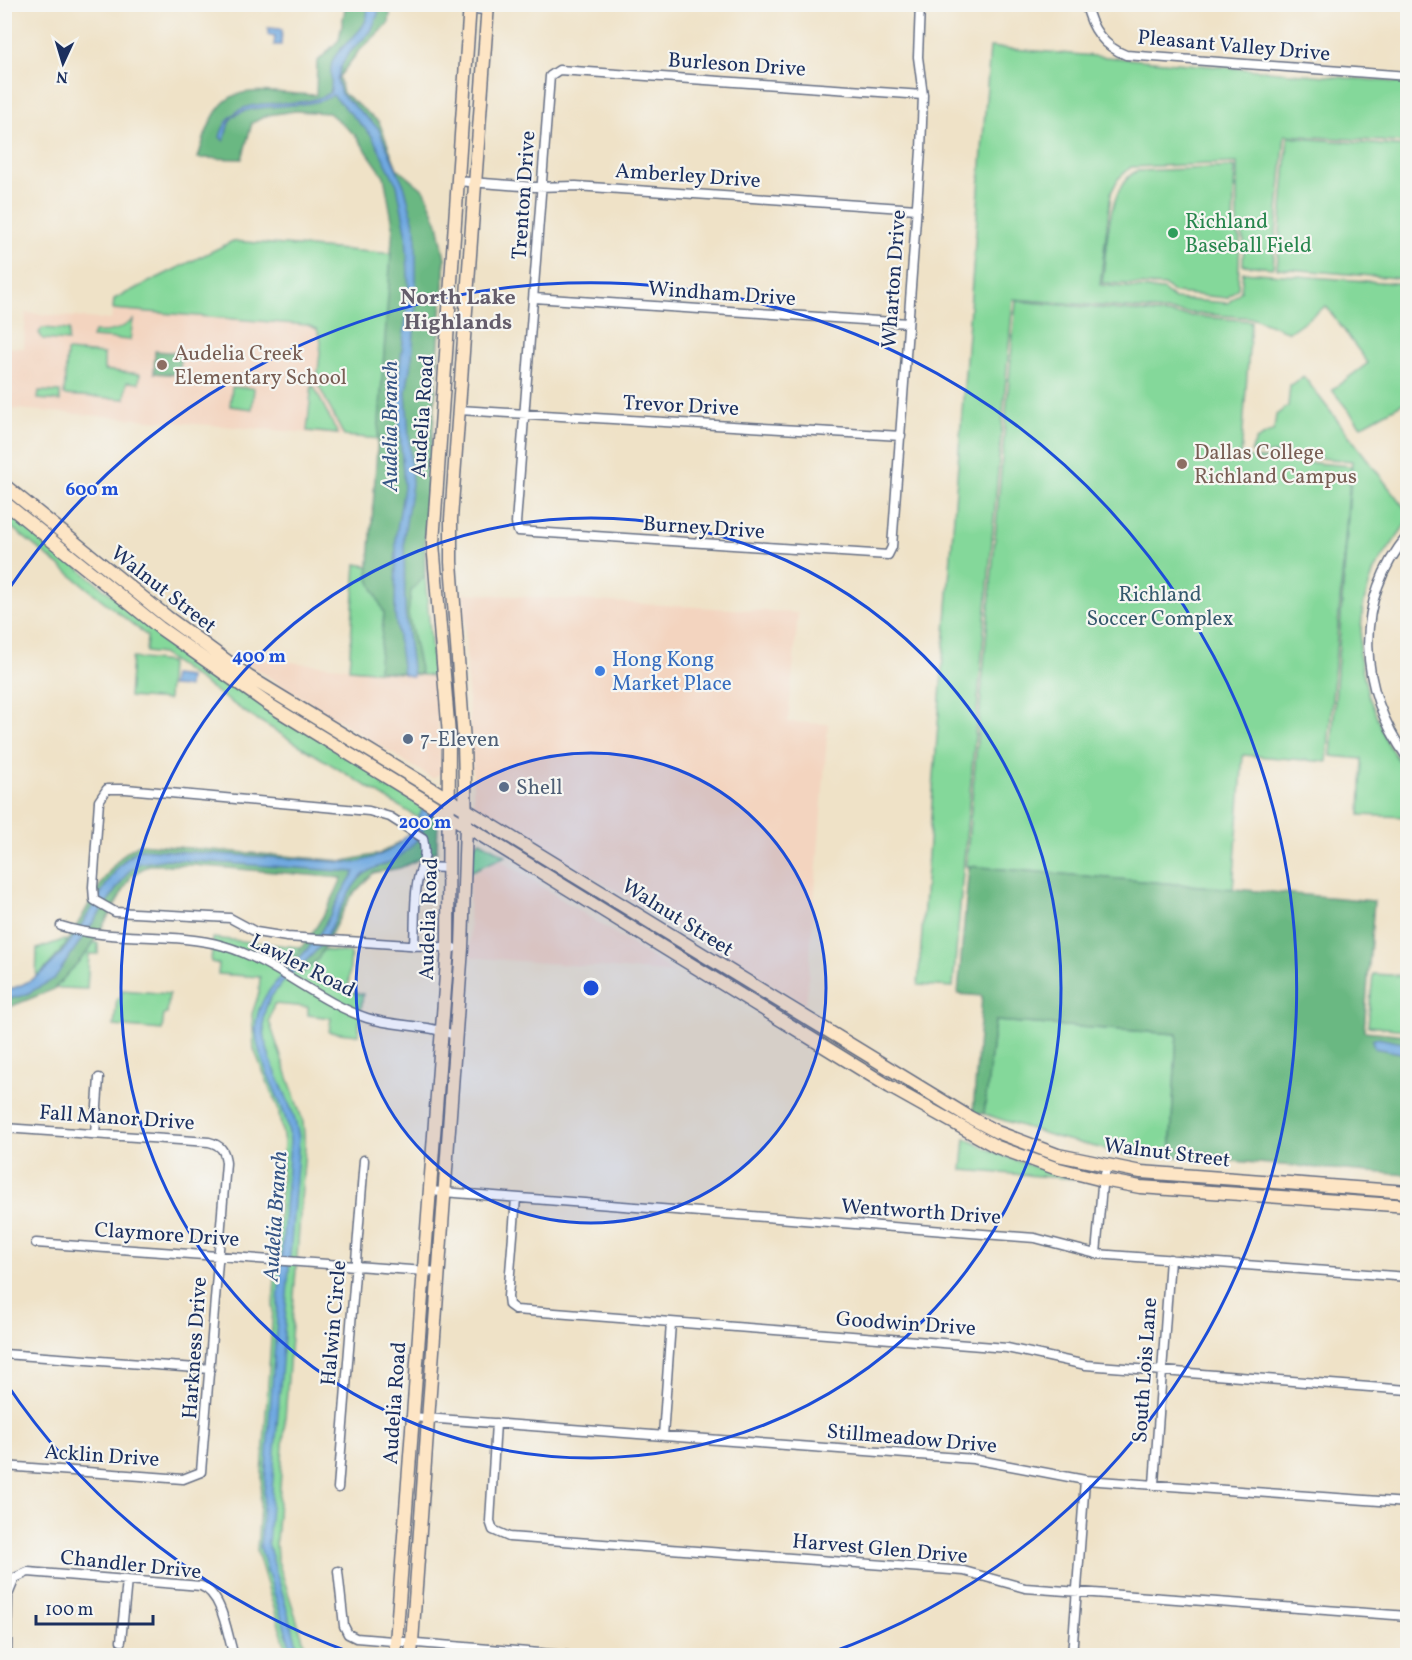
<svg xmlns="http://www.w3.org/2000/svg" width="1412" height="1660" font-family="Vollkorn,serif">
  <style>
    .built { fill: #f3d4bf }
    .green { fill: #84d89a; stroke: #50847c; stroke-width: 1.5 }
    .forest { fill: #6bb882; stroke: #437470; stroke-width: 1.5 }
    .water { fill: #70a9e0; stroke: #466c9f; stroke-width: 1.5 }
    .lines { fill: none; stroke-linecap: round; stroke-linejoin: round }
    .minor-casing { stroke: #656e83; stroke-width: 11 }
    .secondary-casing { stroke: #656e83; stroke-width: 15 }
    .minor { stroke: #fff; stroke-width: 8 }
    .secondary { stroke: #fde5c5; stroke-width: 12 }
    .ring { fill: none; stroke: #1d4ed8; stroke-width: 3 }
    .leisure-dot { fill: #2e9e5b; stroke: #f6f6f2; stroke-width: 2 }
    .education-dot { fill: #8d6e63; stroke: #f6f6f2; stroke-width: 2 }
    .shop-dot { fill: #3f7fe0; stroke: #f6f6f2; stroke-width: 2 }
    .service-dot { fill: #5c6f8a; stroke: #f6f6f2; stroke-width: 2 }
    .labels { text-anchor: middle; stroke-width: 4.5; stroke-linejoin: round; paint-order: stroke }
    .street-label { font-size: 21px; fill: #1b2f5e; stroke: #f6f6f2 }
    .leisure-label { font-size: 21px; fill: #27864d; stroke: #f6f6f2; text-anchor: start }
    .education-label { font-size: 21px; fill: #785e54; stroke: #f6f6f2; text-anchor: start }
    .park-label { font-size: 21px; fill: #35596d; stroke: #f6f6f2 }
    .shop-label { font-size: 21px; fill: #366cbe; stroke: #f6f6f2; text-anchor: start }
    .service-label { font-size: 21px; fill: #4e5e75; stroke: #f6f6f2; text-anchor: start }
    .neighbourhood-label { font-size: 22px; font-weight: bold; fill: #645d6b; stroke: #f6f6f2 }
    .water-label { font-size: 22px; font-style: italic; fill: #355485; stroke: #f6f6f2 }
    .centre { fill: #1d4ed8; stroke: #f6f6f2; stroke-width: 3 }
    .ring-label { font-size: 18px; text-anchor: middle; font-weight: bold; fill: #1d4ed8; stroke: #f6f6f2; stroke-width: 4.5; stroke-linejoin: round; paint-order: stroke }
  </style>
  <rect width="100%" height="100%" fill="#f6f6f2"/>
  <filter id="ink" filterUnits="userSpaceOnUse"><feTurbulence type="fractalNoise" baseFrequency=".0167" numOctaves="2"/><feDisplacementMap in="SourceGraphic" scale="12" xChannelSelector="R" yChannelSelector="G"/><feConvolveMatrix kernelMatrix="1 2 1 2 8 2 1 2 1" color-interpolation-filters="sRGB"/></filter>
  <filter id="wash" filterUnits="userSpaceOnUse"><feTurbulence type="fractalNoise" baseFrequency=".008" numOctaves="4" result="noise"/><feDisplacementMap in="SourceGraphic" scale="24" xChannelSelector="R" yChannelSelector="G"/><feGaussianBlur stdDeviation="1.35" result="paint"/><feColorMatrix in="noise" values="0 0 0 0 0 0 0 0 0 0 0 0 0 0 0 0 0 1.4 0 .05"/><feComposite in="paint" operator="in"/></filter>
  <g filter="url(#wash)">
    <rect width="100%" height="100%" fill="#efe2c7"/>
    <path class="built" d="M113,309L307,325L317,329L321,342L317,382L344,436L5,408L4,347L24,348L26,313L111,320Z
      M463,593L798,613L788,722L828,724L806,1005L474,805Z
      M236,657L434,676L442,773L432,778Z
      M500,860L676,973L470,957L469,875Z"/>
    <path class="green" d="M990,47L1407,83V143L1285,135L1273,268L1243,265L1244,241L1237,225V163L1131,167L1118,179L1111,193L1100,285L1163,290L1175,299L1228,303L1241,291L1243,272L1407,284V401L1361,426L1332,390L1368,363L1326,306L1289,332L1254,318L1013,299L953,987L918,985Z
      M1288,137L1407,147V279L1277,268Z
      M1235,167L1233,227L1240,239L1238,288L1227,298L1175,293L1165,286L1102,283C1107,251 1106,186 1137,171Z
      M233,241L445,258L432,443L344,436L317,382L321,342L317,329L307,325L113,309L114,299Z
      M1016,301L1251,321L1241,457L1351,466L1327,762L1243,755L1233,889L966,866Z
      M133,320L130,340L92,337L94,332C110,333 120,330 133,320Z
      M42,328L69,330L68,341L43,339L39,333Z
      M67,351L104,354V370L140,374L139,383L127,382L125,399L64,395Z
      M1304,377L1407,511V522L1374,570L1363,605L1359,654L1368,694L1387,743L1407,773V817L1360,815L1362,759L1331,756L1352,461L1251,452L1256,440L1274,430L1276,415L1288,406L1290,385Z
      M312,383L338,434L307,431Z
      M232,387L254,388L252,409L230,406Z
      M39,391L60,392V401L38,399Z
      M4,508L153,628L437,814L435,828L245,712L162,654L146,652L147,636L5,522Z
      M356,564L425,576L434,676L349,669Z
      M132,658L170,662L168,700L129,697Z
      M480,841L506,856L469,872L472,847Z
      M213,938L351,953L348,992L363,994L358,1035L329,1032L331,1018L308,1015V1007L274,1004L269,1021L303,1122L305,1147L276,1541L277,1558L308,1655H288L257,1551L284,1142L278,1108L254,1049L252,1014L259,993L260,977L218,974L219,964L211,962Z
      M63,940L98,943V954H89L87,989L36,987L37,949Z
      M1373,974L1407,976L1405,1030L1368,1026Z
      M122,990L169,994L167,1014H164L162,1030L114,1026L117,998H121Z
      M995,1021L1177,1034L1170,1156H1132L1059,1138L984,1114Z
      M965,1138C1001,1157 1037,1168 1076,1179L962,1170Z"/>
    <path class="forest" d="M342,5H391L389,23L358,52L339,77L343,93L379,122L397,168L425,191L438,224L445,258L425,534V576L411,591L408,614L421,674L378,671L384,613L368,577L393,225L384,176L356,136L329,113L295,111L268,115L252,123L242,159L198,158C221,75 242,92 316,95L317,62L339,40L345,9Z
      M155,351L181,353L180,375L154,373Z
      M424,811L438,820L437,851L400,868L373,873L350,898L318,959L302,974L286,965C310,940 329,909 342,878L193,865H149L132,875L89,950L54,989L5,1009V990C67,978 82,898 121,857C125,852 133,848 139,844L344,861L379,854L410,836Z
      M969,866L1374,901L1364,1031L1407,1035V1175L1170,1156L1177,1034L995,1021L984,1114L973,1113L982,996L958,994Z"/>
    <path class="water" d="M367,5H379L378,14L371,31L347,55L340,69L337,80L341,94L378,128L405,188L416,232V306L412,357L406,392L412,484L404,536L405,613L413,677L403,674L395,615L396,535L404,487L397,390L409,294L406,231L397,185L372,136L333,95C309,112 245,100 231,119C227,125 226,134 224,141L220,137C235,84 292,116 330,93C334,82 328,72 333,60C343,40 372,31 367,5Z
      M268,28L282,29L281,45H274L275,36L268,35Z
      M173,675L189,677L188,687L171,686Z
      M425,805L432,810C425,831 411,852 390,862C379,867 368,869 359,879C342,899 335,925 320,946C303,968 267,987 264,1016C260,1059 293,1096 299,1138L268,1543L300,1655H293L260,1547L290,1141C287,1107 266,1079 258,1046C245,993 293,973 318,936C332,915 340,892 355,872L167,859L140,863L128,872L54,979L25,995L5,1000L4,991C54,980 78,930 103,890C113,874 123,858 140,849L354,863C394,854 407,842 425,805Z
      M1377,1038L1407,1044V1054L1374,1048L1372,1040Z"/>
  </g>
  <g filter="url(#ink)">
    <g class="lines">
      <defs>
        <path id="minor" d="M409,4L487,10
          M920,4L918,57L923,95L921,150L892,547L888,555L518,531L516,523L550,76L559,70L923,95
          M1086,4C1091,29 1103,46 1126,55L1408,76
          M457,181L535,187L576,186L917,209
          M534,298L908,323
          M459,410L901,436
          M1408,535C1352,603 1358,688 1408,759
          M423,867L449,868
          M61,926C114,943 171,931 224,946C276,961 316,1001 367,1018C396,1027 428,1024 456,1036
          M414,946C415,925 414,904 417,884C420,864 428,862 423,838L390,817L369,811L126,789H107L99,801L93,887L94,900L115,912L230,918L256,932L287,937L439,947L453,948
          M4,1128L209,1142C221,1145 225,1151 226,1163L201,1472L183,1479L4,1466
          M95,1134L99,1078
          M430,1191L1035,1238L1096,1254L1408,1277
          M516,1198L508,1297L509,1305L516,1310L1007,1348L1086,1365L1408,1390
          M36,1243L439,1272
          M1096,1254L1102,1186L1107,1166
          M4,1354L210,1369
          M412,1417L973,1459L1085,1480L1408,1503
          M496,1423L490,1521L493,1530L509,1537L964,1571L1025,1588L1408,1616
          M663,1436L671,1323
          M1154,1484L1170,1259
          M338,1488L364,1160
          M338,1571L344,1626L348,1634L356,1638L576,1656
          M121,1641L127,1580
          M7,1656L8,1595L15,1578L28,1572L201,1586C223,1594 227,1635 234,1656
          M1072,1656L1085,1480"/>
        <path id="secondary" d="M4,485L167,617L249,677L969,1117L997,1132L1058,1155L1141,1172L1408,1192
          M4,502L160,628L268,704L890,1087L997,1147L1055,1168L1103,1180L1140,1187L1408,1206
          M395,1656L448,948L449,735L433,543L470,4
          M411,1656L462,948L466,825L464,742L451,562V519L488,4"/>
      </defs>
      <use href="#minor" class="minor-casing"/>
      <use href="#secondary" class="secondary-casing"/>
      <use href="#minor" class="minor"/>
      <use href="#secondary" class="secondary"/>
    </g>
  </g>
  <circle cx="591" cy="988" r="235" fill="#1d4ed8" fill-opacity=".12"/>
  <g class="ring">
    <circle cx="591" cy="988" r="235"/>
    <circle cx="591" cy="988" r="470"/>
    <path d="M355 1654A706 706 0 0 1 6 1383M6 593A706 706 0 1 1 827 1654"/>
  </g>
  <circle class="leisure-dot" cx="1173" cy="233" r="6"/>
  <g class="education-dot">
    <circle cx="162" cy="365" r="6"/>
    <circle cx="1182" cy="464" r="6"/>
  </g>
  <circle class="shop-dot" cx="600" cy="671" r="6"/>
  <g class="service-dot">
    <circle cx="408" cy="739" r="6"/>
    <circle cx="504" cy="787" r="6"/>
  </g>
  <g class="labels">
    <g class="street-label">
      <text transform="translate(1234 45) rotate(5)" y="7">Pleasant Valley Drive</text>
      <text transform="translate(737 64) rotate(4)" y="7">Burleson Drive</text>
      <text transform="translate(688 175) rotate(4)" y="7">Amberley Drive</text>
      <text transform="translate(523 195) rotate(-86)" y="7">Trenton Drive</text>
      <text transform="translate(893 279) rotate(-86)" y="7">Wharton Drive</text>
      <text transform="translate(722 293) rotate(4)" y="7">Windham Drive</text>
      <text transform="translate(681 405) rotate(3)" y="7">Trevor Drive</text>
      <text transform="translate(422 416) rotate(-86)" y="7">Audelia Road</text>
      <text transform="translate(704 527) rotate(4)" y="7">Burney Drive</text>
      <text transform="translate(164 589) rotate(38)" y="7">Walnut Street</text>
      <text transform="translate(678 917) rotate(32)" y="7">Walnut Street</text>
      <text transform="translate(428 919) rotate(-88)" y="7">Audelia Road</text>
      <text transform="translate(303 965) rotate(27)" y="7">Lawler Road</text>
      <text transform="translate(117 1117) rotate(4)" y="7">Fall Manor Drive</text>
      <text transform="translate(1167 1152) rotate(7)" y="7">Walnut Street</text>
      <text transform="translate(921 1211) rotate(4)" y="7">Wentworth Drive</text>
      <text transform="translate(167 1234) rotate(4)" y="7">Claymore Drive</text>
      <text transform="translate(333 1323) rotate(-85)" y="7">Halwin Circle</text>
      <text transform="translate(906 1323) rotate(4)" y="7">Goodwin Drive</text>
      <text transform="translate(194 1348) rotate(-86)" y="7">Harkness Drive</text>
      <text transform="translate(1144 1370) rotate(-86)" y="7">South Lois Lane</text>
      <text transform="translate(394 1403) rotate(-86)" y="7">Audelia Road</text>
      <text transform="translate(912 1438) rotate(5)" y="7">Stillmeadow Drive</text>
      <text transform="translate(102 1455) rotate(4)" y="7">Acklin Drive</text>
      <text transform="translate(880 1548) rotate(5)" y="7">Harvest Glen Drive</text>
      <text transform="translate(131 1564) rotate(6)" y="7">Chandler Drive</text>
    </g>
    <g class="leisure-label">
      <text x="1185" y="228">Richland<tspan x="1185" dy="24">Baseball Field</tspan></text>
    </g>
    <g class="education-label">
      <text x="174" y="360">Audelia Creek<tspan x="174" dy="24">Elementary School</tspan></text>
      <text x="1194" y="459">Dallas College<tspan x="1194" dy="24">Richland Campus</tspan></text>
    </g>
    <g class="park-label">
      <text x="1160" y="601">Richland<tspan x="1160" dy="24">Soccer Complex</tspan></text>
    </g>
    <g class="shop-label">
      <text x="612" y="666">Hong Kong<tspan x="612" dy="24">Market Place</tspan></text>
    </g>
    <g class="service-label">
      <text x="420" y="746">7-Eleven</text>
      <text x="516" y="794">Shell</text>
    </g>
    <g class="neighbourhood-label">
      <text x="458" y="304">North Lake<tspan x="458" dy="25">Highlands</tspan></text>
    </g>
    <g class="water-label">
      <text transform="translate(389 426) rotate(-90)" y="8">Audelia Branch</text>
      <text transform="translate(274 1216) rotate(-86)" y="8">Audelia Branch</text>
    </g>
  </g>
  <circle cx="591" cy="988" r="9" class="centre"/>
  <g class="ring-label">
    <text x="92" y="495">600 m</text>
    <text x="259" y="662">400 m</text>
    <text x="425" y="828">200 m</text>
  </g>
  <rect width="1412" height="1660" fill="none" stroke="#f6f6f2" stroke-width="24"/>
  <g transform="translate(63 63) rotate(184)" stroke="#f6f6f2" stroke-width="4.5" paint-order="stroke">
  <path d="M0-4.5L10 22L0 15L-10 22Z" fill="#1b2f5e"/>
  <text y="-9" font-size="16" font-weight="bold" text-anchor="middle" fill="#1b2f5e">N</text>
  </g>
  <path d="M36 1615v9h117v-9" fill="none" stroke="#1b2f5e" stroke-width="3"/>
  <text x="45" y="1615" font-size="18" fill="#1b2f5e" stroke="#f6f6f2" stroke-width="4.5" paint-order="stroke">100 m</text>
</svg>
